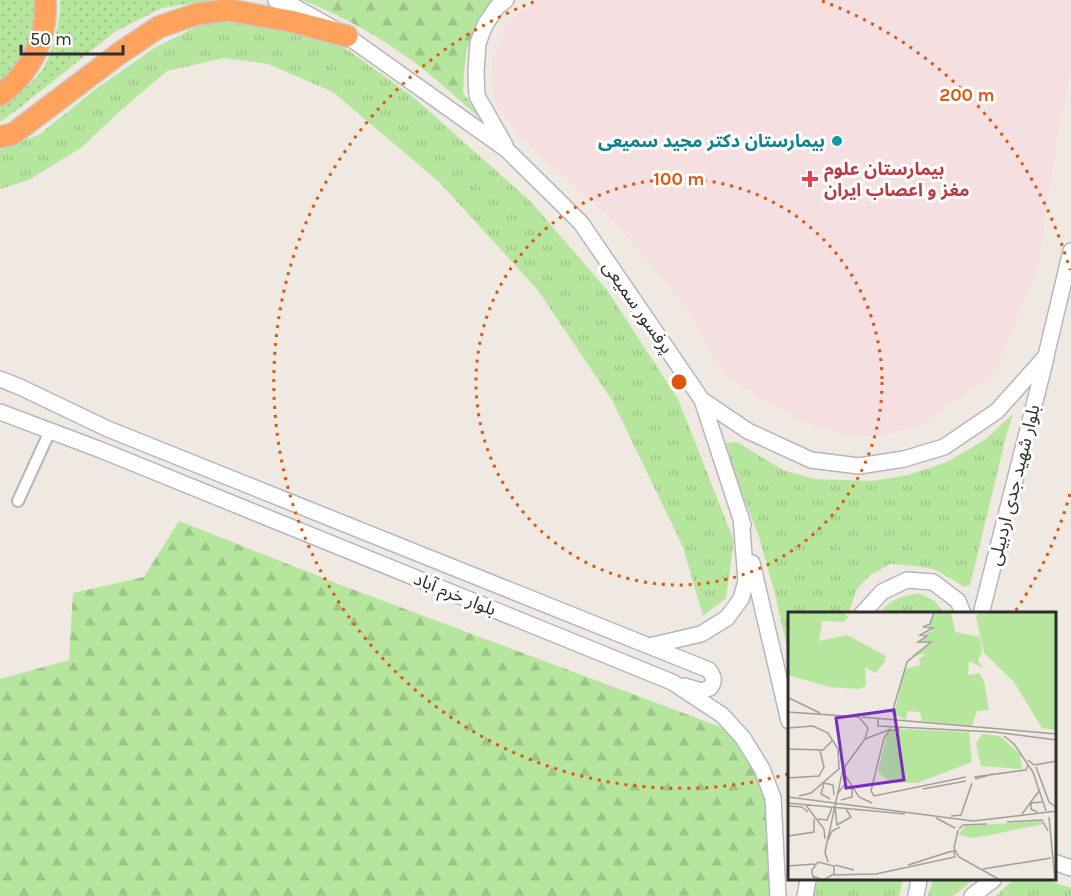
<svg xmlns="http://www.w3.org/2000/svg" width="1071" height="896" font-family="Karla,'Noto Sans Arabic',sans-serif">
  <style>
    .medical { fill: #f5dfe0 }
    .grass { fill: url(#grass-tufts) }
    .forest { fill: url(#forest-firs) }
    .garden { fill: url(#garden-dots) }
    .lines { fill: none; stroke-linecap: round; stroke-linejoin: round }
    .street-casing { stroke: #b4b7c1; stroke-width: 14 }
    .secondary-casing { stroke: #b4b7c1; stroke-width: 18 }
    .highway-casing { stroke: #c9c9c9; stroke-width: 24 }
    .street { stroke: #fff; stroke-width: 10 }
    .secondary { stroke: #fff; stroke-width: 15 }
    .highway { stroke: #ffa35c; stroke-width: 21 }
    .ring { fill: none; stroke: #df570e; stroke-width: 3; stroke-dasharray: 3 6 }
    .culture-dot { fill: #0f9aa8; stroke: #fff; stroke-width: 2 }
    .health-dot { fill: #e0444e; stroke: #fff; stroke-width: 2 }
    .labels { text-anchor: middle; stroke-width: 6; stroke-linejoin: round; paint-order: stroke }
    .culture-label { font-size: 18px; font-weight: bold; fill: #0d838f; stroke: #fff; text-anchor: end }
    .health-label { font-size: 18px; font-weight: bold; fill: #be3a42; stroke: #fff; text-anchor: start }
    .street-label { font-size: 18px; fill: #2e2e2e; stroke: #fff }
    .inset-road { fill: none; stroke: #a29e99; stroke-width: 1.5 }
    .view { fill: #7b2cbf; fill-opacity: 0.15; stroke: #7b2cbf; stroke-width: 3 }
    .inset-edge { fill: none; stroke: #2e2e2e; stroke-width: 3 }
    .centre { fill: #df570e; stroke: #fff; stroke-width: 3 }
    .ring-label { font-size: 18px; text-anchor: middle; font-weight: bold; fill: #df570e; stroke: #fff; stroke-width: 6; stroke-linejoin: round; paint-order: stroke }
  </style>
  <defs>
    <pattern id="grass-tufts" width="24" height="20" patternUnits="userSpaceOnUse" patternTransform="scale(1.5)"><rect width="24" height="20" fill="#b6e59e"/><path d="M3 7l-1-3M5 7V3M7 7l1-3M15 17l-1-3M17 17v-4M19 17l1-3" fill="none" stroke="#9dc588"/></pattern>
    <pattern id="forest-firs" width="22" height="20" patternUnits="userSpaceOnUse" patternTransform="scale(1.5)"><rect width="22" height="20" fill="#b6e59e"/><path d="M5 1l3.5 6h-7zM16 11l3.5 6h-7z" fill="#9dc588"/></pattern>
    <pattern id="garden-dots" width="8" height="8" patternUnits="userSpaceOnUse" patternTransform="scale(1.5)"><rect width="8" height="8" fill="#b6e59e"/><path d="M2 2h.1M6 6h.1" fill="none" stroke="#9dc588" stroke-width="1.8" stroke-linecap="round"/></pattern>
  </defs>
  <rect width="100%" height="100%" fill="#efe9e1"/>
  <path class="medical" d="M537,0H1071V70L1060,121L1038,267L995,372L917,428L860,438L800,421L725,375L684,304L615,222L520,137L494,101L492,59L508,22Z"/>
  <path class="grass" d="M214,18L272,21L341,45L412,96L531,202L607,290L678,399L734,541L726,598L703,616L683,547L612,400L537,289L439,182L333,92L268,64L224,58L167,71L120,111L82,147L29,180L0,189V150L40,134L97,88L156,47Z
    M1013,414L1007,433L970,585L964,587L952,579L933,569L916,566L890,564L870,575L857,589L848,614H789V656L775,594L759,537L732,468L726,443L737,442L783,470L814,479L873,481L908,475L947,462L986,439Z
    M918,593L935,601L944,614H879C890,599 900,597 918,593Z
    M816,880H903L899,896H813Z
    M933,880H973L953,896H928Z
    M1013,880H1047L1071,888V896H996Z"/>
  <path class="forest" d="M302,0H499L477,26L467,48L464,72L463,93L481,119C460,101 440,82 418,65C384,39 343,16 302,0Z
    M179,521L341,585L734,732L767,787L777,896H0V679L69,660L73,593L144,577Z"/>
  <path class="garden" d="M0,0H34C35,12 35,27 31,39C25,54 14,73 0,81Z
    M60,0H212L162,8L116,31L18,109L0,122V107C15,97 29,87 40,73C52,58 61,19 60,0Z"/>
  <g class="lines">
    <defs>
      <path id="street" d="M18,501L50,431"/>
      <path id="secondary" d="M276,0L295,7L347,36L507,150L581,223L702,400L748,431L811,460L859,466L904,459L944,447L997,411L1046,356L1071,251
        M505,145L477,96L476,72L478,43L485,25L497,7L506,0
        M0,379L20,387L108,429L649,646L701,634L727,618L741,599L746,581L741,517
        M702,400L743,525
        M0,412L101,450L672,682L722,715L743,738L762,769L773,798L778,896
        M752,563L789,721
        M862,614L882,592L907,580L933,582L958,601L963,614
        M981,614L1046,358
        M649,646L709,670C714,677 715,681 710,688L701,691L684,686
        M1054,862L1071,868
        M805,896L808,880
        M916,896L919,880
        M972,896L993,880"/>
      <path id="highway" d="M0,95C30,73 48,38 45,0
        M0,137L13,134L120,53L159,27L197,14L228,10L290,21L347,36"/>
    </defs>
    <use href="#street" class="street-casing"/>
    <use href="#secondary" class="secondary-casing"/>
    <use href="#highway" class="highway-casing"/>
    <use href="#street" class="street"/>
    <use href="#secondary" class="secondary"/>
    <use href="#highway" class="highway"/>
  </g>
  <g class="ring">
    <circle cx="679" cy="382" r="203"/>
    <path d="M1070 494A407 407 0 0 1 1014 613M788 774A407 407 0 0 1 536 1M822 1A407 407 0 0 1 1070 270"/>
  </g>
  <circle class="culture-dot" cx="837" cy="141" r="6"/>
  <path class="health-dot" d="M807 170h6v6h6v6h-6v6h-6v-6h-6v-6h6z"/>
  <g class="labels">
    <g class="culture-label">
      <text x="825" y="147">بیمارستان دکتر مجید سمیعی</text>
    </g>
    <g class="health-label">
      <text x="824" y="175">بیمارستان علوم<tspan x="824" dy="21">مغز و اعصاب ایران</tspan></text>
    </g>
    <g class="street-label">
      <text transform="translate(638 307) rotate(55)" y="6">پرفسور سمیعی</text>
      <text transform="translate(1014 485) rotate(-76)" y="6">بلوار شهید جدی اردبیلی</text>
      <text transform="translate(455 594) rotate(22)" y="6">بلوار خرم آباد</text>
    </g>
  </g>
  <g transform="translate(788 612)">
    <rect width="268" height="268" fill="#efe9e1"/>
    <path d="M147,0H163L167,20L192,25L194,40L190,49L195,56L181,49L180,63L191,61L196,69L201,98L189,99L184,114L134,109L132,100L119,99L118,108L106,102L117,57L132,53L131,47L138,42L123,44L144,29L132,30L140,23H135L146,18L140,15ZM191,0H268V118L254,116L226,70L196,41L188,5ZM252,209L256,212L186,226L170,223L177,214Z" fill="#b6e59e"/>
    <path d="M0,0H55L60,5L55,10L34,9L31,29L59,23L98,44L96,51L87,61L77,55L78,74L71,77L41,75L0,63ZM108,117L181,120L184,150L129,171L102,170L90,160L99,122Z" fill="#b6e59e"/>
    <path d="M194,122L212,124L232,142L234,157L193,154L188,131Z" fill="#b6e59e"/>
    <path class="inset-road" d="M1,86L32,101M0,100L71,105L80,116L77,127L55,157L37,240L40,250M104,101L119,50L143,30H130L139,24L132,23L145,16L135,15L142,12L146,0M74,105L269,122M90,107V114L206,120L269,128M0,116L25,114L40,121L50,137L51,157M112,117L101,119L96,126L83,179L86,184L178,165M216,124L226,132L245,160L258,199M77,127L103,117M0,137L35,138L44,129M240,148L246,153L269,149M57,153V163L71,185L84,191M248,155L261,190L269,196M186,165L238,158L240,153M0,166L31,164L36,155L32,139M187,167L205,162M135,177L178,169M49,183L55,174L64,176V185L53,188M11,184L23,181L52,156M0,185L185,209L269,199M42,187L33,182L36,171L45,173L46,183M0,191L117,202M17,192L36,217L37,227M0,194L14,195L20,200M47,195L49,213L63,205L58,197M249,200L243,197V191L254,190M234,202L251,179M163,204L173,203L184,171M261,205L267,268M148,206L167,216M30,207L39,208L44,196M219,210L254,208L260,219M171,217L175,213L199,212M170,218L166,236L171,245L212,268M0,224L26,220V207M40,228L44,219L52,215M47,253L66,258M120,253L161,240M0,254L27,252M195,257L263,246M46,263L88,262L167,245L166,239L161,240M25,264L35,268L46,262V254L30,250L24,258V261L26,268"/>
    <path class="view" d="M106,98L116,168L58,176L48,106Z"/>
    <rect width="268" height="268" class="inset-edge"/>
  </g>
  <circle cx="679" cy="382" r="9" class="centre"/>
  <g class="ring-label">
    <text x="967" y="101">200 m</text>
    <text x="679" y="185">100 m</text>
  </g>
  <path d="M21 45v9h102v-9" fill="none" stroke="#2e2e2e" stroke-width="3"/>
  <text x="30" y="45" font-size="18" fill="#2e2e2e" stroke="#ffffff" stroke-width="4.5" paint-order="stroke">50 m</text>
</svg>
